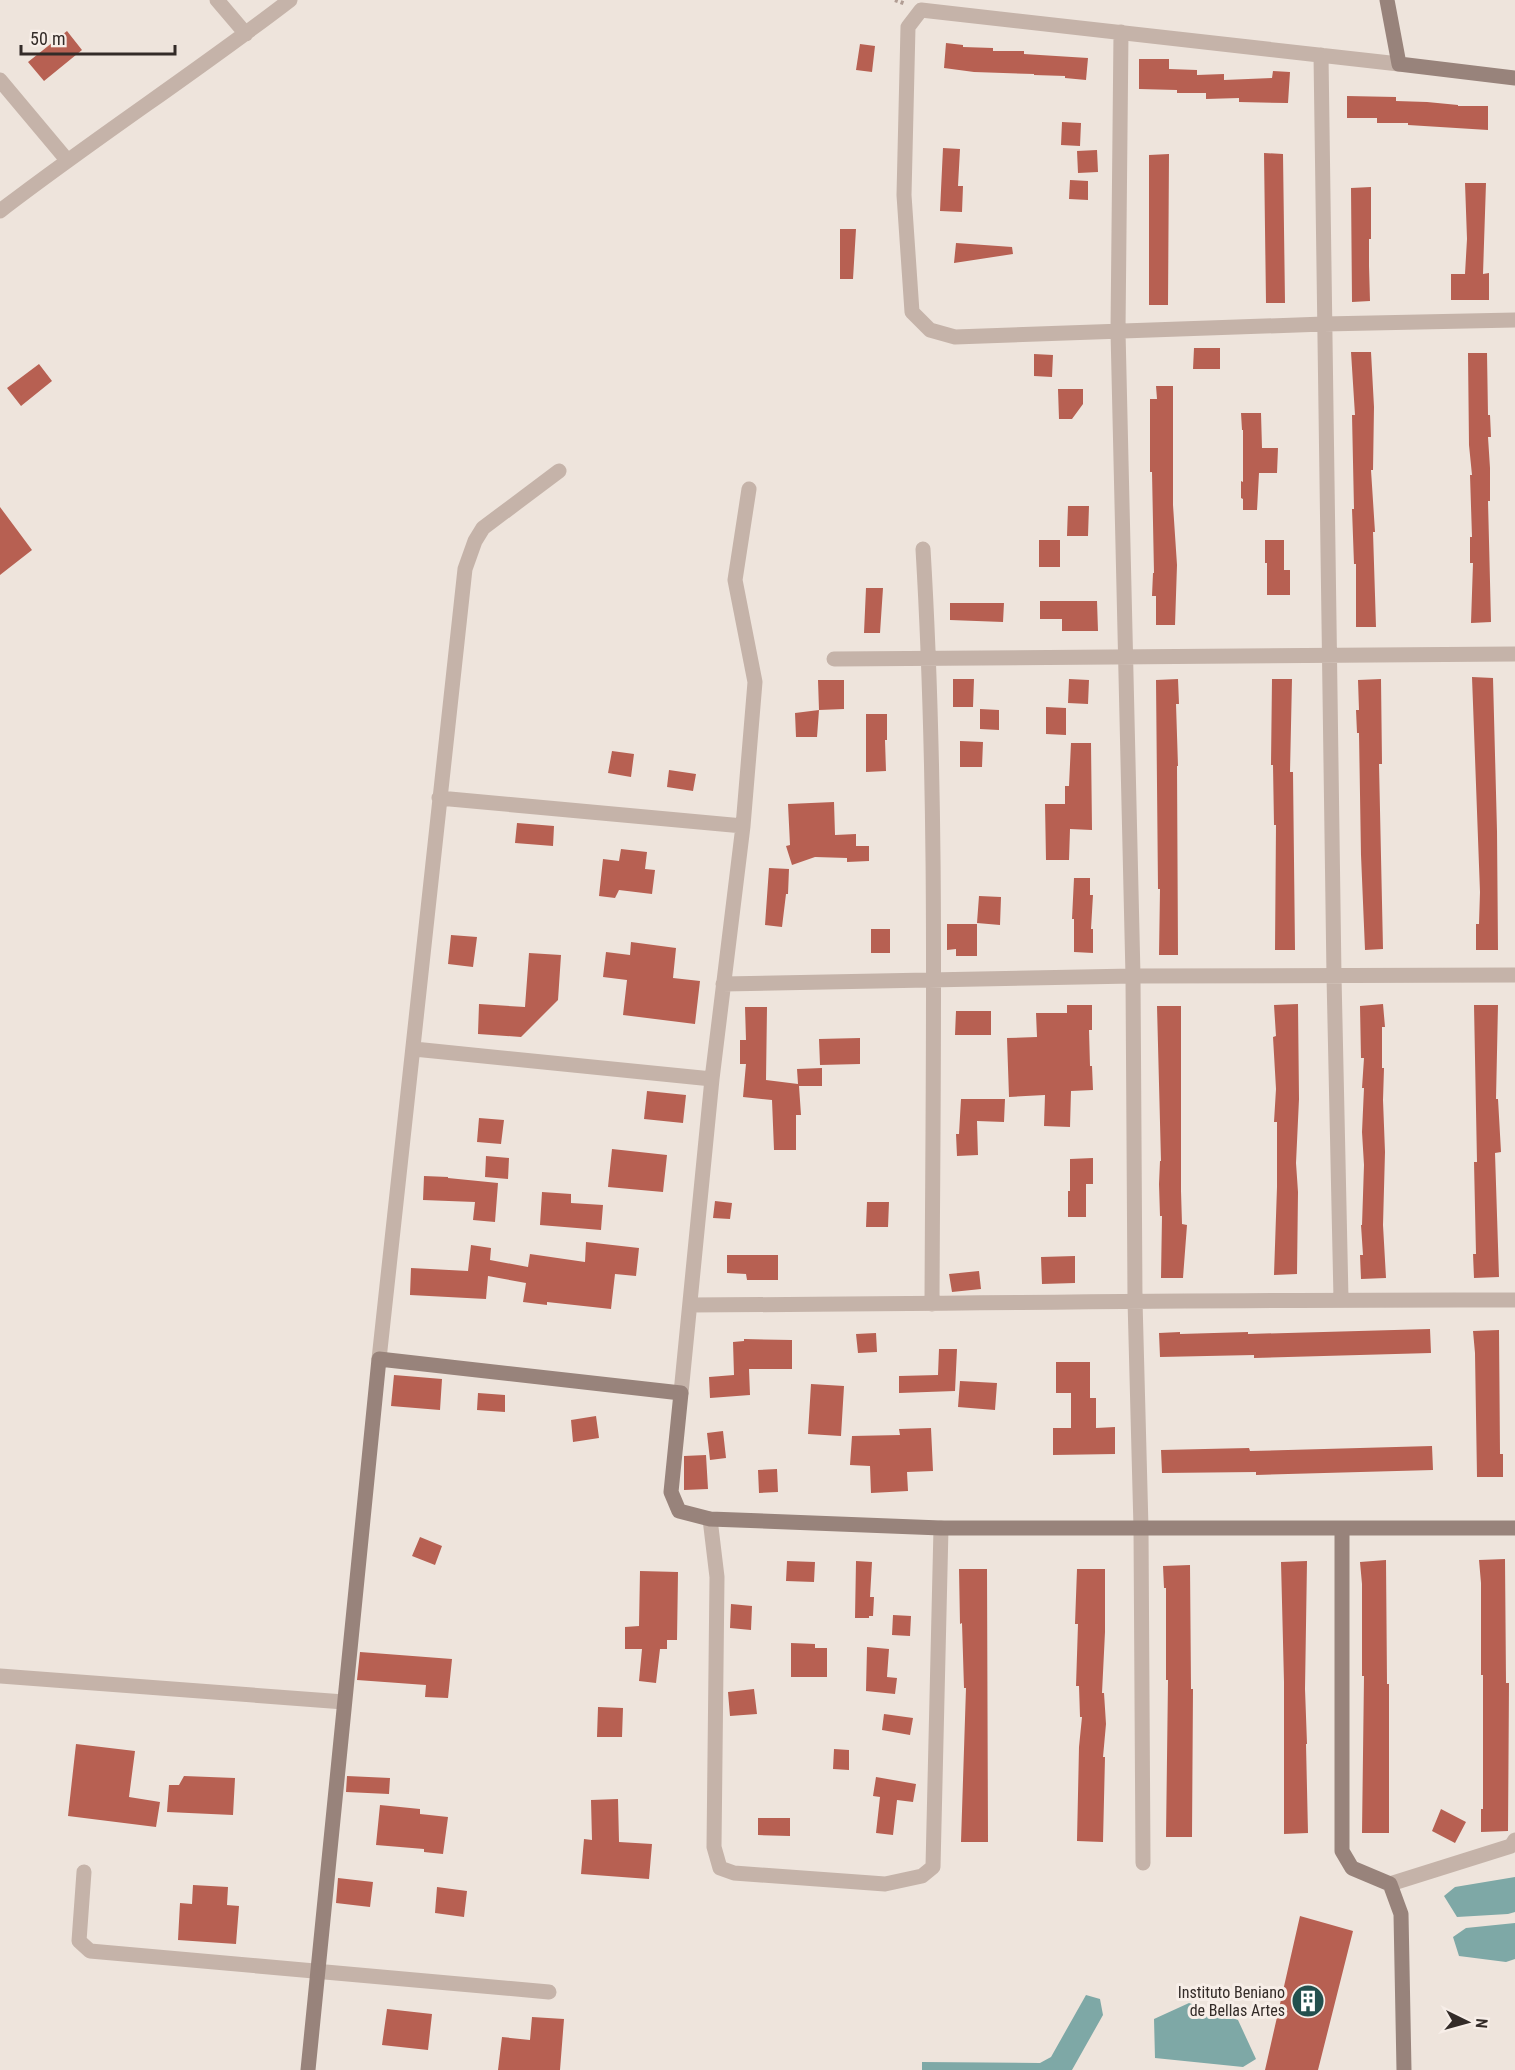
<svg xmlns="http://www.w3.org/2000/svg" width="1515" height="2070" font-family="'Roboto Condensed',sans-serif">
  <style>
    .water { fill: #7ea8a6 }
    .building { fill: #b76052 }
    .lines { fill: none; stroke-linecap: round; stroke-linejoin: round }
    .path { stroke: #b19d94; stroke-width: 4; stroke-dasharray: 3 3; stroke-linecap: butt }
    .street { stroke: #c5b3a9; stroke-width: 15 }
    .secondary { stroke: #98837b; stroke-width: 15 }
    .labels { text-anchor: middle; stroke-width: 6; stroke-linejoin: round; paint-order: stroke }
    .poi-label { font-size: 16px; fill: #332b28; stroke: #f7eee8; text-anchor: end }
  </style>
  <rect width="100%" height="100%" fill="#eee4dc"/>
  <path class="water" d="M1515,1877V1912L1508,1914L1457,1917L1444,1896L1455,1887Z
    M1515,1923V1959L1506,1962L1459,1956L1453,1937L1466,1928Z
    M1086,1995L1100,1999L1103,2015L1072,2070H922V2062L1040,2063L1051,2057Z
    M1189,2003L1238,2020L1256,2059L1243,2067L1155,2058L1154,2019Z"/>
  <path class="building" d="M67,31L82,50L44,81L28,62Z
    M946,43L963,45V47L993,48V51H1024V54L1088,58L1086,80L1065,78V76L1034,75V74L974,72L944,68Z
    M860,44L875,46L872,72L856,70Z
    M1139,59H1169V69L1197,70V75L1224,74V80L1272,78L1273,71L1290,72L1288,103L1239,102V98L1206,99V93H1177V90L1139,89Z
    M1347,96L1396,97V101L1427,102L1458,105V106H1488V130L1408,125V123H1377V118H1347Z
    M1062,122L1081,123L1080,146L1061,145Z
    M943,148L960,149L958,186H963L962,212L940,211Z
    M1097,150L1098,172L1078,173L1077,151Z
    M1264,153L1283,154L1285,303H1266Z
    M1169,154L1168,305H1149V155Z
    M1070,180L1088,181V200L1069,199Z
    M1465,183H1486L1483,274L1489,273V300H1451V274H1465L1467,239Z
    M1371,187V239H1369V266L1370,301L1352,302L1351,188Z
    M840,229H856L853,279H840Z
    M956,243L1012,247L1013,254L954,263Z
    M1194,348H1220V369H1193Z
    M1351,352H1371L1374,407L1373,470H1371L1375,532H1373L1376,627H1356V564H1354L1352,509H1354L1352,415H1355Z
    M1468,353H1487L1488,415H1490L1491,437H1488L1490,468V501H1488L1491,622L1471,623L1473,563H1470V537H1472L1470,475H1472L1469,445Z
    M1034,354L1053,355L1052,377L1034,376Z
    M39,364L52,381L21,406L7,388Z
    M1156,386H1173V505L1177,565L1175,625H1156V596H1152L1153,573H1154L1152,472H1150V399H1157Z
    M1058,389H1083V404L1072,419H1059Z
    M1241,413H1261L1262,448H1278L1277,473H1259L1257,510H1243V499L1241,498V481L1243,482V430H1242Z
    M1068,506H1089L1088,536H1067Z
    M0,507L32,550L0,575Z
    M1039,540H1060V567H1039Z
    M1265,540H1284V570H1290V595H1267V563H1265Z
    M866,588H883L880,633H864Z
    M1040,601H1097L1098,631H1062V619H1040Z
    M950,603H1004L1003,622L950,620Z
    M1472,677L1493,678L1497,831L1498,950H1476V924H1479L1480,892Z
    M953,679H974L973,707H953Z
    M1069,679L1089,680L1088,704L1068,703Z
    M1178,679L1179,704H1176L1178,766H1177L1178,955H1159L1160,889H1158L1156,680Z
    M1272,679H1292L1290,772H1293L1295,950H1275L1276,825H1274L1273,765H1271Z
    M1381,679L1382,764H1379L1383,949L1365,950L1361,855L1359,733H1357L1356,710H1359L1358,680Z
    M818,680H844V709L819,710Z
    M1046,707L1066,708V735L1046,734Z
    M980,709L999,710V730L980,729Z
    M819,710L817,737H796L795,713Z
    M866,714H887V740H885L886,771L866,772Z
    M960,741L983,742L982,767H960Z
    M1071,743H1091L1092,830L1070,829L1069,860H1046L1045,804H1065V786H1069Z
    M612,751L634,754L631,777L608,773Z
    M669,770L696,774L693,791L667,787Z
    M834,802L835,835L856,834V846H869V861L847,862V858L815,857L792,865L786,846L790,845L788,804Z
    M517,823L554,826L553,846L515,843Z
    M621,849L647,852L645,869L655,870L652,894L619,890L615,898L599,896L603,859L619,861Z
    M769,868L789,869L788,894H786L782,927L765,925Z
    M1074,878H1090V895H1093L1091,929H1093V953L1074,952V919H1072Z
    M979,896L1001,897L1000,925L977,923Z
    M947,924H977V956H956V949L947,950Z
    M871,929H890V953H871Z
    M451,935L477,937L473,967L448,964Z
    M631,942L676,948L673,978L700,981L695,1024L623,1015L627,980L603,977L606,952L630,955Z
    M529,953L561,955L558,1000L521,1037L478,1034L479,1004L525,1007Z
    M1298,1004L1299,1099L1296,1163L1298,1192L1297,1274L1274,1275L1277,1187V1122H1274L1276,1089L1273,1037L1276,1036L1274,1005Z
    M1383,1004L1385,1027H1382V1068H1384L1383,1100L1385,1152L1383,1225L1386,1278L1361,1279L1360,1255H1363L1361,1225H1362L1364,1165L1362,1132L1364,1088H1362L1364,1058H1361L1360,1006Z
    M1067,1005H1092V1030H1089L1090,1066H1092L1093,1090L1071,1091L1070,1127L1044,1126L1045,1095L1009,1097L1007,1038L1037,1037L1036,1013H1067Z
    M1474,1005H1498L1496,1099H1498L1501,1152L1495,1153L1499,1277L1474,1278L1473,1254H1476L1474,1162H1477Z
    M1157,1006H1181V1191L1182,1224L1187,1225L1183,1278H1161L1162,1216H1160L1159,1184L1160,1161H1161Z
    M745,1007H767L766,1080L798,1084L797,1069L822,1068V1086H799L801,1115H796V1150H774L772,1100L743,1097L746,1064H740V1040H746Z
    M956,1011H991V1035H955Z
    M860,1038V1064L820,1065L819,1039Z
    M647,1091L686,1095L683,1123L644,1119Z
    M961,1099H1005L1004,1122L977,1121L978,1155L957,1156L956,1134H959Z
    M479,1118L504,1120L501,1144L477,1142Z
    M612,1149L667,1155L663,1192L608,1187Z
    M486,1156L509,1158L508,1179L485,1177Z
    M1093,1158V1184H1086V1217H1068V1191H1070V1159Z
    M424,1176L448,1177V1178L498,1183L495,1222L473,1220L475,1202L423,1200Z
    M542,1192L571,1194V1203L603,1205L601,1230L540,1225Z
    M715,1201L732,1203L730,1219L713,1218Z
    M867,1202H889L888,1227H866Z
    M586,1242L639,1248L636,1276L615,1274L611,1309L547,1302V1305L523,1302L526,1283L488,1276L486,1299L410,1295L411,1268L468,1271L471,1245L491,1248L490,1260L528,1267L530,1254L585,1262Z
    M727,1255H778V1280H747L746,1274L727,1273Z
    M1075,1256V1283L1042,1284L1041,1257Z
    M979,1271L981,1289L952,1292L949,1274Z
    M1430,1329L1431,1353L1254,1358V1355L1160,1357L1159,1333L1180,1332V1334L1248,1332V1334Z
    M1499,1330L1500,1454H1503V1477H1477L1475,1353L1473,1331Z
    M876,1333L877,1352L858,1353L856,1334Z
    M744,1339L792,1340V1369H749L750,1395L710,1398L709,1377L734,1375L733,1342L744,1341Z
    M939,1349H957L955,1391L899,1393V1376L938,1375Z
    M1056,1362H1090V1398H1096V1428L1115,1427V1454L1053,1455V1428H1071V1393H1056Z
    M394,1375L442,1379L440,1410L391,1406Z
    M960,1381L997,1383L995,1410L958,1407Z
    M811,1384L844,1386L841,1436L808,1434Z
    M478,1393L505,1395V1412L477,1410Z
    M596,1416L599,1438L573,1442L571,1420Z
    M931,1428L933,1471L907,1472L908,1491L871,1493L870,1466L850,1465L852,1436L900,1435L899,1429Z
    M723,1431L726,1458L710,1460L707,1433Z
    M1432,1446L1433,1470L1256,1475V1472L1162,1473L1161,1450L1249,1448L1250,1451Z
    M706,1455L708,1489L684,1490V1456Z
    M777,1469L778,1492L759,1493L758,1470Z
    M420,1537L442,1546L435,1565L412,1556Z
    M1505,1559L1506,1683H1509L1508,1831L1481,1832V1809H1483V1675H1481V1583L1479,1560Z
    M1386,1560L1387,1684H1389V1833H1362L1364,1676H1362V1584L1360,1562Z
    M787,1561L815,1562L814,1582L786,1581Z
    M856,1561L872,1562L870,1597H874L873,1616H869V1618H855Z
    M1307,1561L1305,1689L1307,1744H1306L1308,1833L1284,1834V1682L1281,1562Z
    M1190,1565L1191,1689H1193L1192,1837H1166L1168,1680H1166V1588H1164L1163,1566Z
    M959,1569H987L988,1842H961L966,1688H964L962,1623L960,1624Z
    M1077,1569H1105V1632L1102,1693H1104L1106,1724L1103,1757H1105L1103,1842L1077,1841L1079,1747L1082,1717H1080L1079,1686H1076L1078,1624H1075Z
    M640,1571L678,1572L677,1640H667V1649H660L656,1683L639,1681L642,1649H625V1627L639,1626Z
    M731,1604L752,1606L751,1630L730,1628Z
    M893,1615L911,1616L910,1636L892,1635Z
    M791,1643L815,1644V1648H827V1677H791Z
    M867,1647L889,1649L887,1677L897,1678L895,1694L866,1691Z
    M360,1652L452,1659L448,1698L425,1697L426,1685L357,1680Z
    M754,1689L757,1714L730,1716L728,1692Z
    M598,1707L623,1708L622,1737H597Z
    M884,1714L913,1718L910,1735L882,1730Z
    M76,1744L135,1751L129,1797L160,1802L156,1827L68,1816Z
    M834,1749L849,1750V1770L833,1769Z
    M184,1776L235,1778L233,1815L167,1812L169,1785H179Z
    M347,1776L390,1778L389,1794L346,1792Z
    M876,1777L916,1784L913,1802L897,1800L893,1835L876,1833L880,1797L873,1796Z
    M618,1799L619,1842L652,1844L649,1879L581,1874L584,1839L592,1840L591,1800Z
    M380,1805L420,1809V1814L448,1817L443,1854L424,1852V1849L376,1845Z
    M1441,1809L1466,1822L1455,1843L1432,1831Z
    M758,1818H790V1836L758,1835Z
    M338,1878L373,1882L370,1907L336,1903Z
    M193,1885L228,1887L227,1905L239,1906L236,1944L178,1940L180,1903L192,1904Z
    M437,1887L467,1891L464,1917L435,1913Z
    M1300,1916L1353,1931L1318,2070H1265Z
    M387,2009L432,2014L428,2050L382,2045Z
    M532,2017L564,2019L560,2070H498L502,2037L530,2040Z"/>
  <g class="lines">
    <path class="path" d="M895,0L906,4"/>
    <path class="street" d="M217,0L246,34
      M1121,32L1118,331L1133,976L1135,1300L1141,1528L1143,1863
      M1321,55L1334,976L1341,1299
      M1399,64L921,10L908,27L904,195L912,312L930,330L955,337L1324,324L1515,320
      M0,80L67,160
      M0,211C95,138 195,73 290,0
      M923,549C938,800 933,1053 932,1304
      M834,659L1515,654
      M439,798L743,826
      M723,984L1133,976L1515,975
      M414,1049L712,1079
      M690,1305C965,1304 1240,1299 1515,1300
      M379,1359L465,569L475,541L483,528L559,471
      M681,1393L712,1079L743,826L755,682L735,580L749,489
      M710,1519L717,1577L714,1847L720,1868L734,1873L885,1884L922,1876L933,1867L941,1528
      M0,1676L344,1702
      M84,1872L79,1941L90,1951L549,1992
      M1390,1884L1511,1846L1515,1840"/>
    <path class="secondary" d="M1387,0L1399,64L1515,78
      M1342,1528V1851L1352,1868L1390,1884L1401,1914L1404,2070
      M308,2070L379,1359L681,1393L671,1492L679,1511L710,1519L941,1528H1515"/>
  </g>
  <defs>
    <symbol id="building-disc" viewBox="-11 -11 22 22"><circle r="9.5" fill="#23504e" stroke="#f7eee8"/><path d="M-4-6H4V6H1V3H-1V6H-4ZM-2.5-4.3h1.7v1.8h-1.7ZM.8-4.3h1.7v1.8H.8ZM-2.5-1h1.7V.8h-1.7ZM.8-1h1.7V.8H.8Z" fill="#fff"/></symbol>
  </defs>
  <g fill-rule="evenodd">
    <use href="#building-disc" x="1289" y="1982" width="38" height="38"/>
  </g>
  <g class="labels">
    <g class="poi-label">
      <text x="1285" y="1998">Instituto Beniano<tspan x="1285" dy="18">de Bellas Artes</tspan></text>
    </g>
  </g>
  <g transform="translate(1467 2022) rotate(95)" stroke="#f7eee8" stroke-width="4.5" paint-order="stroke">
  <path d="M0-4.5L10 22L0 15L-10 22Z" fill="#332b28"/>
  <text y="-9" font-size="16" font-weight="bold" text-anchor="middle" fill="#332b28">N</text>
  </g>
  <path d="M21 45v9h154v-9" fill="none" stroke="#332b28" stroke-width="3"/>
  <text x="30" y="45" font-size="18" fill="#332b28" stroke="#f7eee8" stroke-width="4.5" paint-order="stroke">50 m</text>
</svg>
